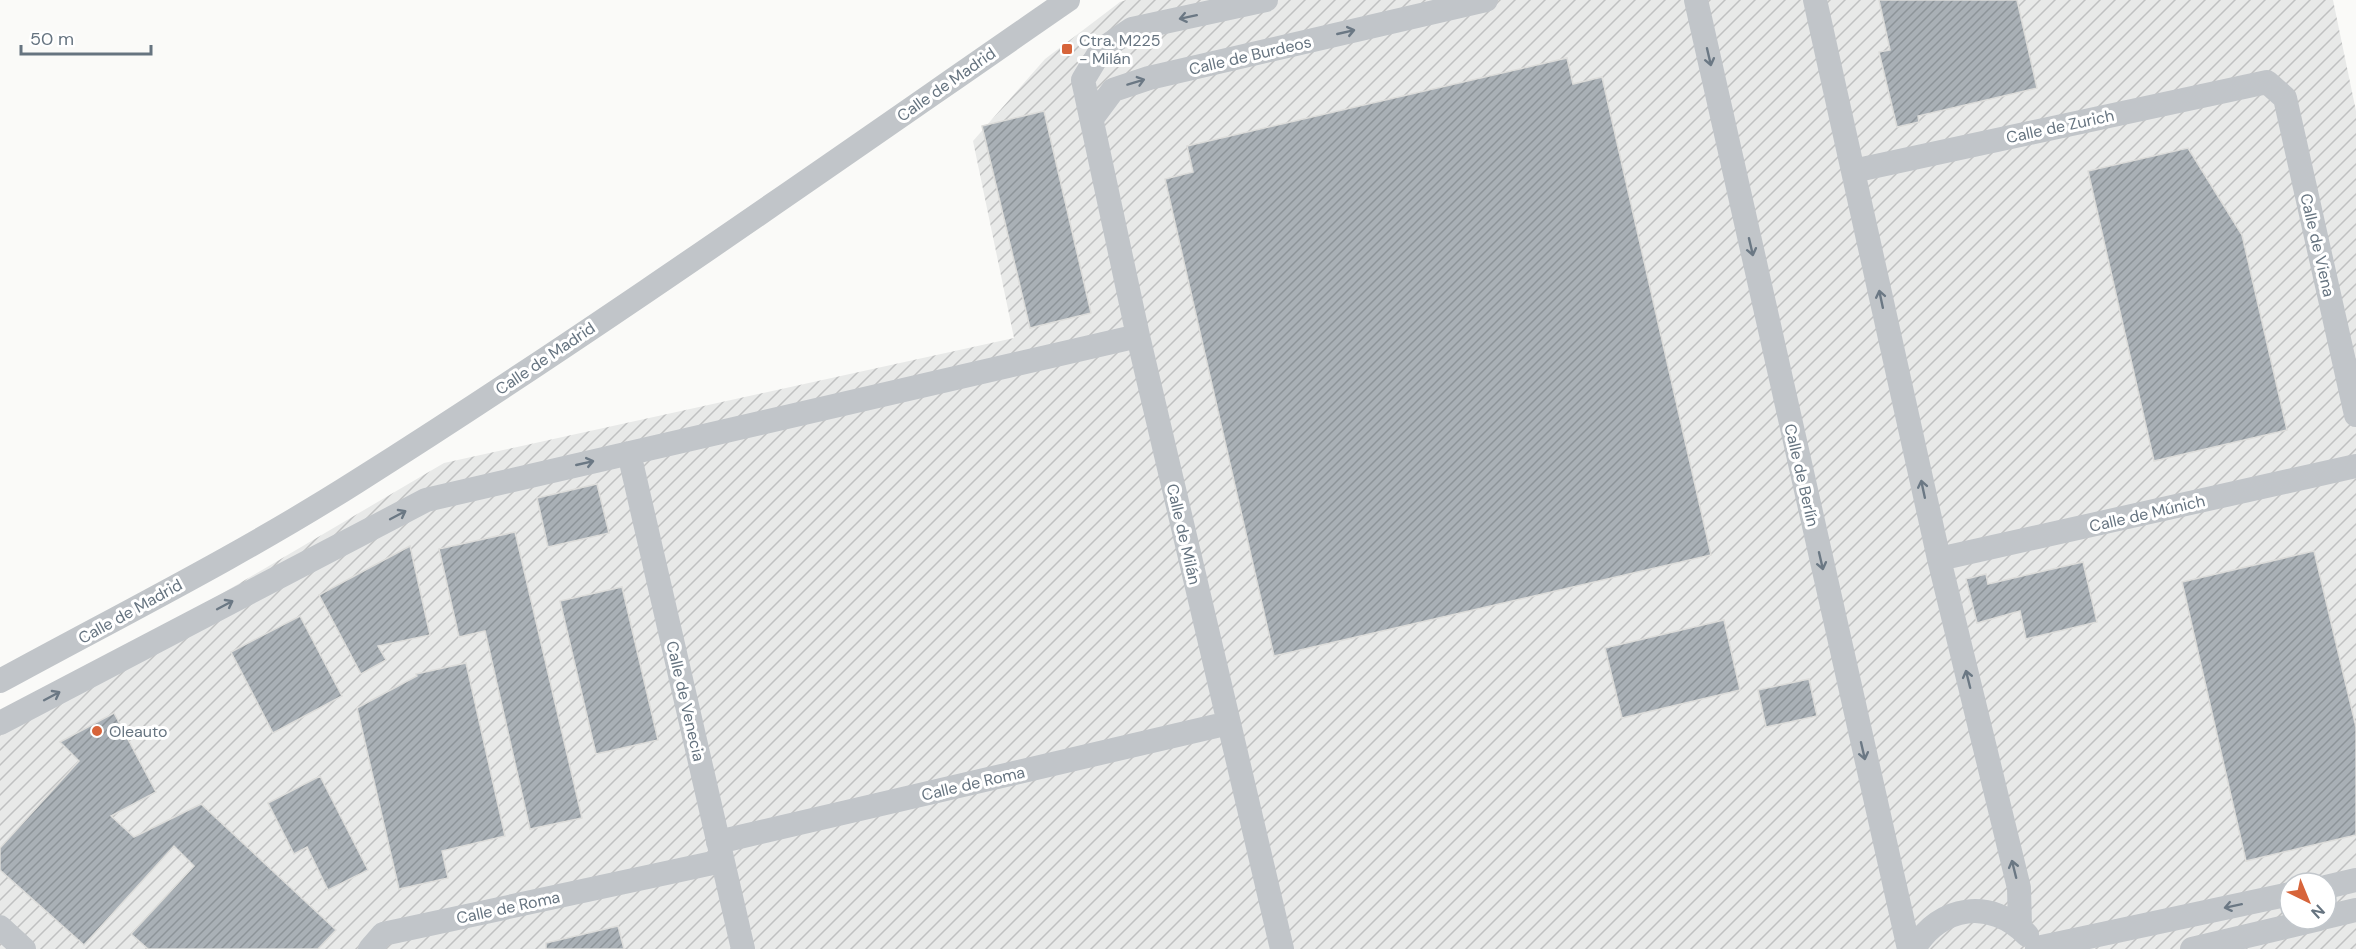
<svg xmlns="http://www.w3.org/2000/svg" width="2356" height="949" font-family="'DM Sans',sans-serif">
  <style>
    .industrial { fill: url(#industrial-furrows); fill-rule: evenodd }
    .building { fill: url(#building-hatch); stroke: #dcdcda; stroke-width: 1.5 }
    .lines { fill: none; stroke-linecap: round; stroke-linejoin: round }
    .minor { stroke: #c1c5c9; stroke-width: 24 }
    .oneway { stroke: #6b7884 }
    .poi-dot { fill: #d7643a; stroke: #fff; stroke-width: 2 }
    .labels { text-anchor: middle; stroke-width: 6; stroke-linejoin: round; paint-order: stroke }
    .poi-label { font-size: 16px; fill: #667480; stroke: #fff; text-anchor: start }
    .street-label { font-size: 16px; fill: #667480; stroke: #fff }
  </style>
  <defs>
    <pattern id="industrial-furrows" width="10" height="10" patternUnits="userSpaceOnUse" patternTransform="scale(1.5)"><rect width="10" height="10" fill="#e8e9e8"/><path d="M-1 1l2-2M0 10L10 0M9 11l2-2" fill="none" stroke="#c0c1c1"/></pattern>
    <pattern id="building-hatch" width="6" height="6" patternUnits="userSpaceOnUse" patternTransform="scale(1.5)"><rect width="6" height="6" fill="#a9b0b6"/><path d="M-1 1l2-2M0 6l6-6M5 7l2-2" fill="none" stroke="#8d9499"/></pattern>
  </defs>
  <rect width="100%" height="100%" fill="#fafaf8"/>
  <path class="industrial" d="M1126,0H2333L2356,111V949H0V724L444,463L1014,338L973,141L1045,59L1120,2ZM2290,883H2326V919H2290Z"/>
  <path class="building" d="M1879,0H2017L2037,88L1918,116L1919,122L1897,127L1879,52L1890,50Z
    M1567,58L1573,84L1602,77L1711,555L1274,656L1165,179L1193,172L1187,146Z
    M1044,111L1091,313L1030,328L982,126Z
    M2188,148L2242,235L2287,430L2154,461L2088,171Z
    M597,484L609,533L548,547L537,498Z
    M515,532L582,818L530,829L485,631L459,637L439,549Z
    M410,546L430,635L378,646L386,660L361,674L319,595Z
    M2314,551L2356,727V835L2246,861L2182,582Z
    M2083,562L2097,622L2026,639L2020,611L1977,623L1966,579L1986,574L1988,584Z
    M622,587L658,740L596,754L560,601Z
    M300,616L342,696L273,733L231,652Z
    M1724,620L1740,690L1622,718L1605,648Z
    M466,663L505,836L442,851L448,878L399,889L357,708L417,676L416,674Z
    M1809,679L1817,716L1766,727L1758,690Z
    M114,713L156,792L111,816L134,837L201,804L336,930L318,949H148L131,934L194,866L174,846L84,945L0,870V848L79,761L60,742Z
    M320,776L368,870L328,890L307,847L294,854L268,803Z
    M618,926L624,949H546V943Z"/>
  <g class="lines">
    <path class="minor" d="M1266,0L1132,29L1101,50L1083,80L1138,336L1282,949
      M1696,0L1909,949
      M1815,0L1939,559L2019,888L2020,926
      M1093,117L1113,90L1149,78L1486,0
      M1853,171L2267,82L2285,98L2356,415
      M629,453L743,949
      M1939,559L2356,466
      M0,681C119,616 241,555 356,482C598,329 832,163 1068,0
      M0,723L426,500L1138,336
      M718,842L1229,723
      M2326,887L2356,880
      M2326,917L2356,910
      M0,927L24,949
      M2037,948L2290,894
      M370,949L383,934L722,861
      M1914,949C1939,905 1992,898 2027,935
      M2192,949L2319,919"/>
  </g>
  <defs><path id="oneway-shaft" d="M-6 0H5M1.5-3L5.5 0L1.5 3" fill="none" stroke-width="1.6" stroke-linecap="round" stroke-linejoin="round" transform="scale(1.5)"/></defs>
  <g class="oneway">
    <use href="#oneway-shaft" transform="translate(1188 17) rotate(168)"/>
    <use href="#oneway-shaft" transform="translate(1346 32) rotate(-13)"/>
    <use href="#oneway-shaft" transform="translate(1709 57) rotate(77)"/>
    <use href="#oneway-shaft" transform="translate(1136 82) rotate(-17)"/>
    <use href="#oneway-shaft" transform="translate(1751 247) rotate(77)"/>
    <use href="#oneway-shaft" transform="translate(1881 299) rotate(-102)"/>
    <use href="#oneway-shaft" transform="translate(585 463) rotate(-13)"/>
    <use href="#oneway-shaft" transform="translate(1923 489) rotate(-102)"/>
    <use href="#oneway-shaft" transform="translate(398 515) rotate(-28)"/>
    <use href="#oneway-shaft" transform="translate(1821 561) rotate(77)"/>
    <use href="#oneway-shaft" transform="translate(225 605) rotate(-28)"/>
    <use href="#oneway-shaft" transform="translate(1968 679) rotate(-104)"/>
    <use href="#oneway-shaft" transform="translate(52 696) rotate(-28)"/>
    <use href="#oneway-shaft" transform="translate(1863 751) rotate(77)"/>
    <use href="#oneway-shaft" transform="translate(2014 869) rotate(-104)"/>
    <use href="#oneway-shaft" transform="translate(2233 906) rotate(168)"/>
  </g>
  <g class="poi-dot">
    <rect x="1061" y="43" width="12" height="12" rx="3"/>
    <circle cx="97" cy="731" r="6"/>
  </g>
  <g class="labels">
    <g class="poi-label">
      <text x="1079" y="46">Ctra. M225<tspan x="1079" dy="18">- Milán</tspan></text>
      <text x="109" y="737">Oleauto</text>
    </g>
    <g class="street-label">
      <text transform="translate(1250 55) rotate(-13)" y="6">Calle de Burdeos</text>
      <text transform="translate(946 84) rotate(-35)" y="6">Calle de Madrid</text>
      <text transform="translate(2060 126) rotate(-12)" y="6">Calle de Zurich</text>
      <text transform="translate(2318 245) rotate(77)" y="6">Calle de Viena</text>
      <text transform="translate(545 358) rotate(-34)" y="6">Calle de Madrid</text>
      <text transform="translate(1802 475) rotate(77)" y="6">Calle de Berlín</text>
      <text transform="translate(2147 513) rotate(-13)" y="6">Calle de Múnich</text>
      <text transform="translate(1184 534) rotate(77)" y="6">Calle de Milán</text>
      <text transform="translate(130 611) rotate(-29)" y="6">Calle de Madrid</text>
      <text transform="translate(686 701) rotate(77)" y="6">Calle de Venecia</text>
      <text transform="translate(973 783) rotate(-13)" y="6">Calle de Roma</text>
      <text transform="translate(508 907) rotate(-12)" y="6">Calle de Roma</text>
    </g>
  </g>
  <g transform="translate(2308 901) rotate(137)"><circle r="28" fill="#ffffff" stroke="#c2c7cc" stroke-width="1.5"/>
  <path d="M0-4.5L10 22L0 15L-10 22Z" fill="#d7643a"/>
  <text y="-9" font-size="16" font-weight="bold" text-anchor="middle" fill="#667480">N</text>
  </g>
  <path d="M21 45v9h130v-9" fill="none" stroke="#667480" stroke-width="3"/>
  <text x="30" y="45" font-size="18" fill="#667480" stroke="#ffffff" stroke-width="4.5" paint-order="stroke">50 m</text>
</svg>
